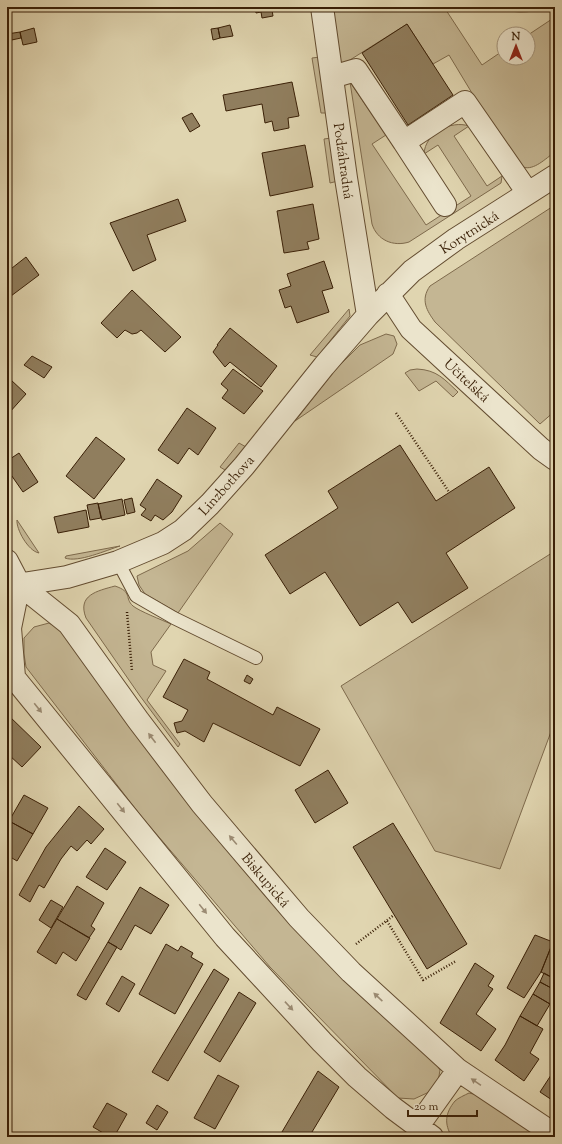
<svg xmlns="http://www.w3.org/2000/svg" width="562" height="1144" font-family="'Sorts Mill Goudy',serif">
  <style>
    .green { fill: #c4b693; stroke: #7e6a4c }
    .building { fill: #907e5e; stroke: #391f06 }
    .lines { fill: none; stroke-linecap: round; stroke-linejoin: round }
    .service-casing { stroke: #634c30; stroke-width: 14 }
    .minor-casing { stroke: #634c30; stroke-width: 24 }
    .path { stroke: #391f06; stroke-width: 2.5; stroke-dasharray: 1 2; stroke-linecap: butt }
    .service { stroke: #ebe4cc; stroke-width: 12 }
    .minor { stroke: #ebe4cc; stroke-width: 22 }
    .oneway { fill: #9b8b73 }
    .labels { text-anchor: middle; stroke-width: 3; stroke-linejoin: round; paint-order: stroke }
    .street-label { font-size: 14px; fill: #391f06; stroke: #ebe4cc }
  </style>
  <rect width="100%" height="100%" fill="#e0d5b0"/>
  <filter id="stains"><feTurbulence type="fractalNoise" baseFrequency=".005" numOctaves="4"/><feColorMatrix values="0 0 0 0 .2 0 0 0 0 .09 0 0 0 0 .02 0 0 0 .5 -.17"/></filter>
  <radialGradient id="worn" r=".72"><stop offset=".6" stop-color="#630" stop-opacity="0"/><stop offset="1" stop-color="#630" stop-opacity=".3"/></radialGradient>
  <path class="green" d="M332,7H444L482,65L504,50V58H528V35L555,17V152C546,158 534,171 523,167L481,108L449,55L433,64L407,24L342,65L339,58Z
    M491,7H550C527,14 514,13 491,7Z
    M320,57L328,113H321L312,58Z
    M350,82L386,135L372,144L426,225L471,196L438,145L424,154C425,133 451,120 469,126L454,136L487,186L502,176L501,183L409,242C393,247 377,240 372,224Z
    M331,138L338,181L330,183L324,139Z
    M555,205V411L540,424L435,322C427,311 420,300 430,286Z
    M349,309L350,316L317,357L310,355Z
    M386,334L394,336L397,344L393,354L295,421L335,370L360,345Z
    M417,369C437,370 444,379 458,392L453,397L436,381L419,391L405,373L410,370Z
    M239,443L246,447L225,470L220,467Z
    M17,520L39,553C28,551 16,529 17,520Z
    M220,523L233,534L178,613L145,594L139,585L137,576L188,551Z
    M120,546C107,550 78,563 65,558L66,556Z
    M555,551V721L500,869L435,851L341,686Z
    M115,586C133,592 124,598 133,606C139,611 162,620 171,624L151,652L153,665L166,671L147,700L180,744L178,747L140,696L86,618C77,595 97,591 115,586Z
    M49,623L58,628L67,638L157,762L251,879L350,984L432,1058L440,1070L438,1082L427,1093L414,1099L398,1098L270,967L141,816L26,667L24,654V638L34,627Z
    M469,1093L482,1096L542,1137H452C444,1124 445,1113 455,1101C458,1098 465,1095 469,1093Z"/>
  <path class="building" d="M255,7H287L272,10L273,16L262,18L261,12L256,13Z
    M407,24L453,95L408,125L362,53Z
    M230,25L233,36L220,38L218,28Z
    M34,28L37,42L23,45L20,32Z
    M218,28L220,38L213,40L211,29Z
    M20,32L21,38L7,41V34Z
    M292,82L299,116L288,118L289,128L274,131L272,121L265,123L262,104L226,111L223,95Z
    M192,113L200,126L190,132L182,118Z
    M305,145L313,187L270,196L262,153Z
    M178,199L186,221L147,235L156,260L133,271L110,223Z
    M313,204L319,239L307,242L309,249L284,253L277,211Z
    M26,257L39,275L7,299V272Z
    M324,261L333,288L322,291L329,312L297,323L291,306L285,308L279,290L291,286L287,274Z
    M132,290L181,337L165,352L141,330L137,333L132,334L125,330L117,338L101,323Z
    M230,328L277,366L261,387L230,362L225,367L213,352L218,345H217Z
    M32,356L52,367L44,378L24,365Z
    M233,369L263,391L244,414L222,398L228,390L221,384Z
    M11,380L26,394L9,413L7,411V385Z
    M187,408L216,428L198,455L189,448L178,464L158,450Z
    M96,437L125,459L94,499L66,476Z
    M400,445L436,501L489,467L515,508L446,553L468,588L412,623L398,602L360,626L325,572L290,594L265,555L338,508L328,491Z
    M19,453L38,482L23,492L7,469V461Z
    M157,479L182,496L172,512L163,520L155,515L151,521L141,515L146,509L140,505Z
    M132,498L135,512L127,514L124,500Z
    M122,499L125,515L102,520L98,504Z
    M98,503L101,518L90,520L87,505Z
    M86,510L89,527L58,533L54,517Z
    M184,659L210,672L207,679L273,715L277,707L320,729L300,766L213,723L204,742L185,731L177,733L174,723L182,721L188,710L163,697Z
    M247,675L253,679L250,684L244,681Z
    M8,715L41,747L22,767L9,755L7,757V716Z
    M328,770L348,803L315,823L295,790Z
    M24,795L48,808L33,834L9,821Z
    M79,806L104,829L91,844L87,840L77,851L71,846L61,859L44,888L39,885L30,902L19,895L46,847Z
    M9,821L33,834L17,861L7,855V825Z
    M393,823L467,944L427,969L353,847Z
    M105,848L126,862L107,890L86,877Z
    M77,886L104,903L91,926L95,929L89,938L57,919Z
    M140,887L169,905L151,934L135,925L121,950L108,942Z
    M51,900L63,907L51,928L39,920Z
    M57,919L90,938L76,961L63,952L56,964L37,952Z
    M535,935L553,942L541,972L524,998L507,988Z
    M108,942L117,947L86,1000L77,995Z
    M553,942L555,943V979L541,972Z
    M166,944L178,951L181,946L193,953L191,957L203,964L175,1014L139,994Z
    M475,963L494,976L488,986L493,989L476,1014L496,1029L481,1051L440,1023Z
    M214,969L229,979L168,1081L152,1072Z
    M544,973L555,979V990L540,982Z
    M122,976L135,984L119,1012L106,1004Z
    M540,982L555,990V994L550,1004L533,994Z
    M239,992L256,1003L220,1062L204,1052Z
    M533,994L550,1004L537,1026L520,1016Z
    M520,1016L543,1029L530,1053L539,1059L524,1081L495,1060L505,1045Z
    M555,1069V1102L540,1092Z
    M318,1071L339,1087L309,1137H279Z
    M218,1075L239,1086L215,1129L194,1118Z
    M107,1103L127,1114L114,1137H110L93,1127Z
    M157,1105L168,1112L157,1130L146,1123Z"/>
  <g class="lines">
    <defs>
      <path id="service" d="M118,562L136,596L174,618L256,658"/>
      <path id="minor" d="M322,7L346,178L368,315
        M332,77L356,70L404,142
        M445,205L404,142L465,102L528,193
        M388,294L411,329L541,449L555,459
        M7,561L19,584L69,624L138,720L202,804L299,918L351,972L458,1070L555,1135
        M10,586L67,577L118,562L163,543L183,530L210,504L244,466L324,366L368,315L412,271L456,239L555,176
        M7,669L225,937L322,1042L357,1077L393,1108L432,1137
        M14,677L10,628L19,584
        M418,1126L458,1070"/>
    </defs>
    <use href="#service" class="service-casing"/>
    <use href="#minor" class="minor-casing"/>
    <path class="path" d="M396,413L449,492
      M127,612L132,671
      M387,921L423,980L456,961
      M356,944L394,915"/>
    <use href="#service" class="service"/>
    <use href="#minor" class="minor"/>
  </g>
  <defs><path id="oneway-solid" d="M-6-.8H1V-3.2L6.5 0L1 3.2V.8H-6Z"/></defs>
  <g class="oneway">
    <use href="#oneway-solid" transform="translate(38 708) rotate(51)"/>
    <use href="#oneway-solid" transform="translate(152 738) rotate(-127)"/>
    <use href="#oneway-solid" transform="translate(121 808) rotate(51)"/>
    <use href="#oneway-solid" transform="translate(233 840) rotate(-130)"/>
    <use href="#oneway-solid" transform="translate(203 909) rotate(51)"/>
    <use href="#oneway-solid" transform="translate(378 997) rotate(-137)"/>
    <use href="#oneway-solid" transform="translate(289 1006) rotate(47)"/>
    <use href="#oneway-solid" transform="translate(476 1082) rotate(-146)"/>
  </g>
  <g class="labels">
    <g class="street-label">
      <text transform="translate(344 161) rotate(82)" y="5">Podzáhradná</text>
      <text transform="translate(469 232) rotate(-33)" y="5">Korytnická</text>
      <text transform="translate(467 380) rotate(43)" y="5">Učiteľská</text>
      <text transform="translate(226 485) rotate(-48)" y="5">Linzbothova</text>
      <text transform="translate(266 880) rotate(50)" y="5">Biskupická</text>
    </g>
  </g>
  <rect width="562" height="1144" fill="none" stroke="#e0d5b0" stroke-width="24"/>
  <rect x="8" y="8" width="546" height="1128" fill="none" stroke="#391f06" stroke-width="2"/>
  <rect x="12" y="12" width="538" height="1120" fill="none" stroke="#391f06"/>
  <g transform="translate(516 46)"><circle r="19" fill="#ebe4cc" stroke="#a4957d"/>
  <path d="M0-3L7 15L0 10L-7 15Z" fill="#8f2418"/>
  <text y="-6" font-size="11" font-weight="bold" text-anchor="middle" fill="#391f06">N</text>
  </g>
  <path d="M408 1110v6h69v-6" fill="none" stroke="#391f06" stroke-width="2"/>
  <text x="414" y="1110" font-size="12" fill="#391f06" stroke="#ebe4cc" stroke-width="3" paint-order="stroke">20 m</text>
  <rect width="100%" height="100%" filter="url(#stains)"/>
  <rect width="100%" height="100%" fill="url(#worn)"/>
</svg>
